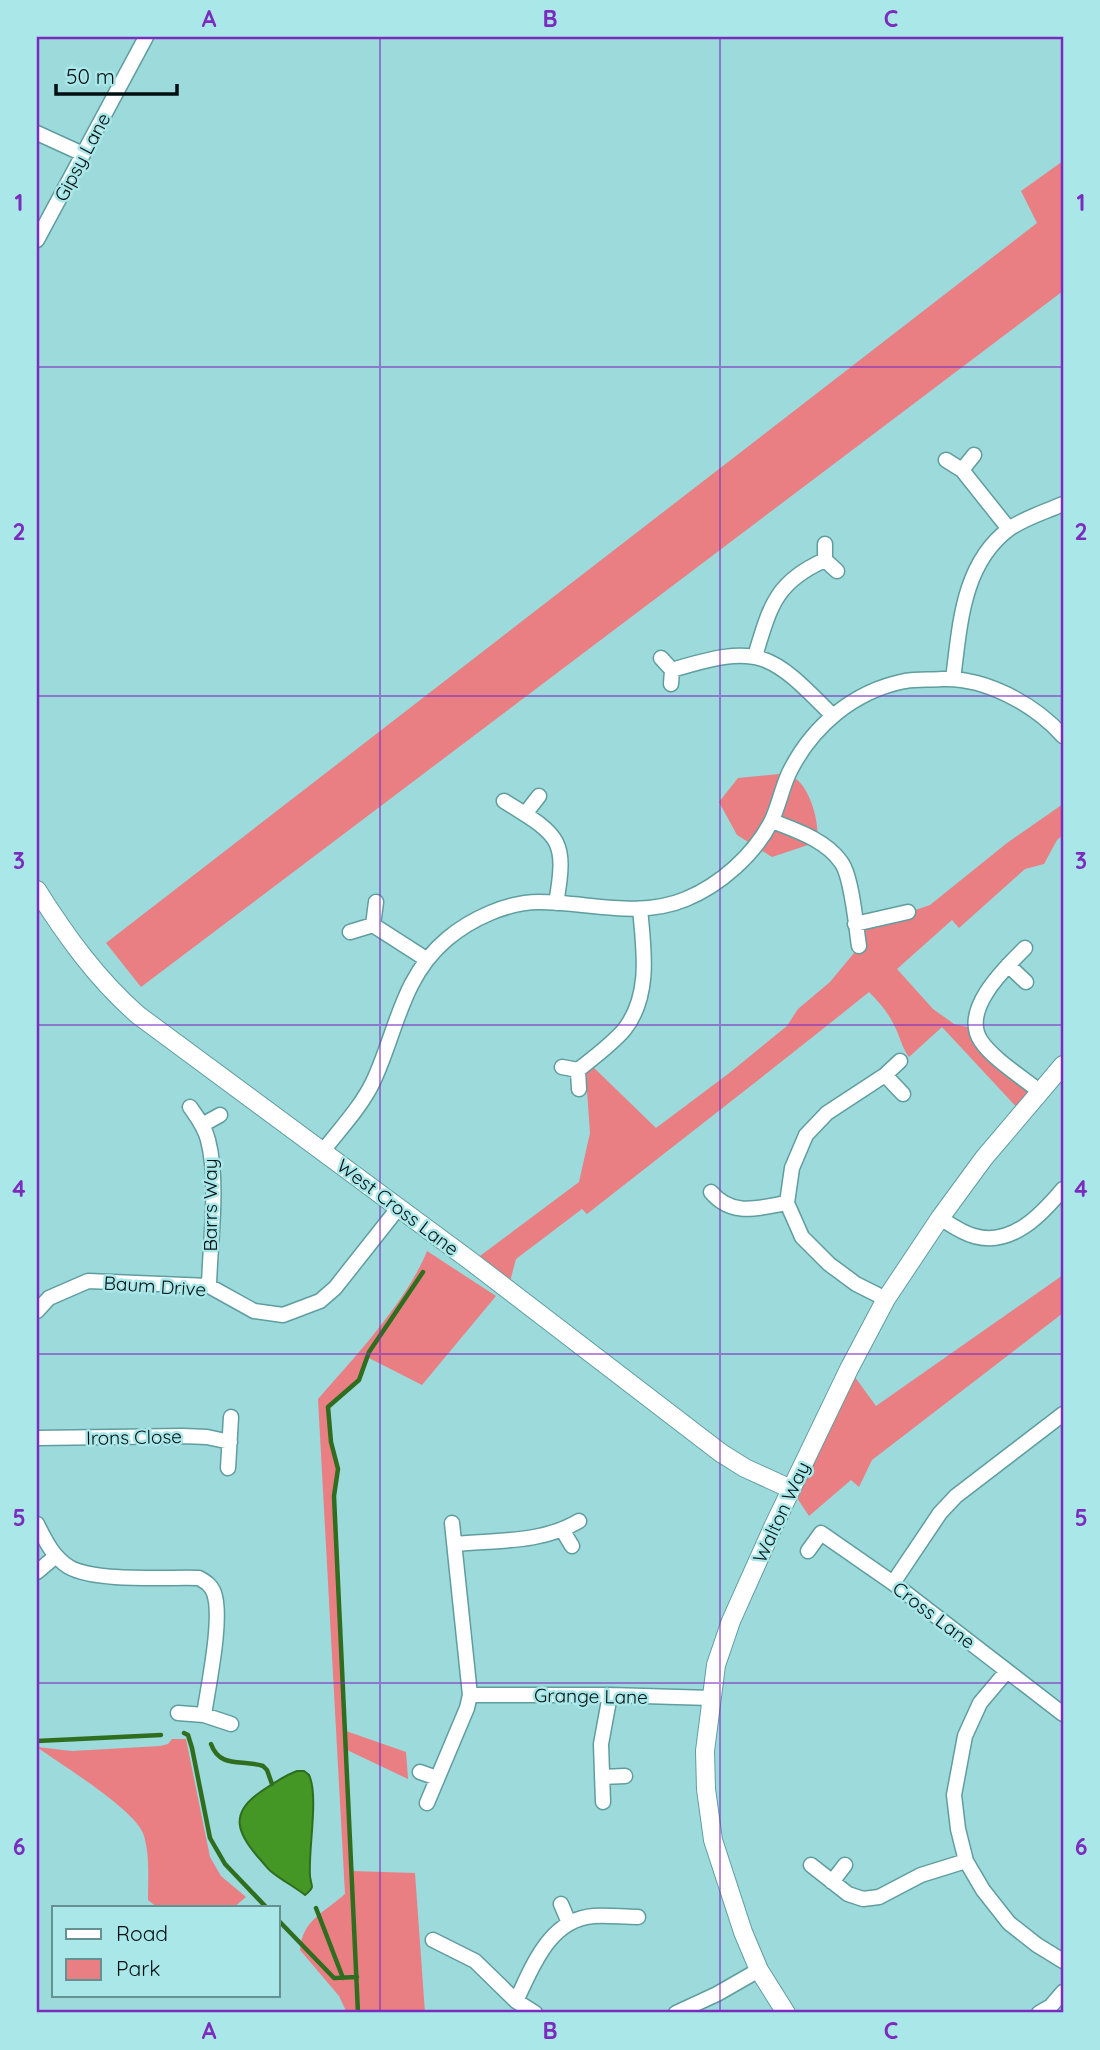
<svg xmlns="http://www.w3.org/2000/svg" width="1100" height="2050" font-family="Quicksand,sans-serif">
  <style>
    .green { fill: #e97f83 }
    .water { fill: #459725; stroke: #306e1f; stroke-width: 2 }
    .lines { fill: none; stroke-linecap: round; stroke-linejoin: round }
    .stream { stroke: #306e1f; stroke-width: 4.5 }
    .minor-casing { stroke: #609d9f; stroke-width: 17 }
    .tertiary-casing { stroke: #609d9f; stroke-width: 20 }
    .minor { stroke: #fff; stroke-width: 14 }
    .tertiary { stroke: #fff; stroke-width: 18 }
    .grid { fill: none; stroke: #7b2cbf; stroke-width: 2; stroke-opacity: 0.55 }
    .labels { text-anchor: middle; stroke-width: 5; stroke-linejoin: round; paint-order: stroke }
    .street-label { font-size: 19px; fill: #000f11; stroke: #a9e7e9 }
    .neatline { fill: none; stroke: #7b2cbf; stroke-width: 2.5 }
    .grid-label { font-size: 23px; text-anchor: middle; font-weight: bold; fill: #7b2cbf }
  </style>
  <rect width="100%" height="100%" fill="#9cdadc"/>
  <path class="green" d="M1063,161V291L141,987L106,943L1037,223L1021,191Z
    M779,774C784,775 792,776 796,779C811,790 820,825 817,842L772,857L737,835L719,802L738,778Z
    M1063,804V835L1057,840L1044,864L1025,869L959,928L952,920L897,969L933,1009L954,1024L976,1029L1039,1091L1022,1113L942,1027L909,1057C901,1046 900,1036 894,1025C888,1012 878,1001 869,992C776,1067 681,1140 587,1214L582,1209L516,1259L508,1289L472,1262L579,1182L590,1133L587,1091L579,1089L588,1062L656,1128L728,1074L787,1026L798,1009L830,982L859,947L855,924L898,916L930,905L1007,843Z
    M427,1251L496,1296L422,1385L367,1357L359,1380L328,1407L331,1442L338,1469L334,1496L346,1731L406,1752L408,1779L347,1750L352,1871L415,1873L425,2013H347L339,1996L300,1950C302,1920 325,1912 345,1894L318,1399C354,1358 407,1301 427,1251Z
    M1063,1275V1313L872,1460L859,1487L851,1480L809,1516L791,1489L849,1369L876,1406Z
    M172,1739H186L210,1857L221,1876L246,1897L233,1908H158L148,1900C148,1879 150,1856 144,1836C138,1811 60,1764 37,1747L72,1751L160,1746L168,1744Z"/>
  <path class="water" d="M297,1771H304L309,1775C319,1796 308,1850 310,1876C310,1877 312,1886 312,1887C311,1891 308,1892 305,1895C295,1887 283,1881 273,1873C267,1869 263,1862 258,1857C238,1834 229,1814 259,1793C271,1785 283,1776 297,1771Z"/>
  <g class="lines">
    <path class="stream" d="M184,1733L188,1735L192,1748L210,1838L225,1864L267,1908
      M37,1741L161,1735
      M211,1744C220,1769 242,1759 263,1766L267,1770L272,1784
      M316,1908L343,1978
      M278,1920L334,1978L357,1977
      M358,2013L335,1518L334,1496L338,1469L331,1442L328,1407L359,1380L369,1352L423,1272"/>
    <defs>
      <path id="minor" d="M37,133L83,154
        M37,240L146,37
        M946,460L962,470L1009,529
        M962,470L974,455
        M825,544V560L837,571
        M755,656C770,607 775,582 825,560
        M661,658L672,670L671,684
        M672,670C760,643 770,652 833,716
        M953,679C960,626 962,564 1009,529C1024,518 1045,512 1063,504
        M504,801C558,835 568,837 556,903
        M525,814L539,796
        M772,821C795,830 826,840 841,862C852,876 856,927 859,946
        M855,924L908,912
        M373,925L426,959
        M350,932L373,925L376,902
        M1025,948C1006,967 960,1010 981,1041C993,1059 1022,1077 1039,1091
        M1008,965L1026,982
        M562,1067L578,1070L579,1089
        M578,1070C593,1058 611,1045 624,1030C651,996 644,950 640,909
        M885,1075L903,1094
        M190,1107C197,1117 205,1127 208,1140C219,1182 210,1242 209,1286
        M202,1125L220,1115
        M323,1151C340,1129 361,1107 373,1082C397,1031 401,978 447,939C471,919 507,902 539,902C588,902 638,919 686,899C720,885 754,855 771,822C778,808 782,788 789,773C812,726 854,691 905,681C917,679 930,680 942,679C986,677 1035,705 1063,736
        M711,1192C732,1217 758,1208 787,1203
        M940,1218C951,1225 962,1233 974,1236C1012,1247 1042,1214 1063,1189
        M886,1299L856,1284L829,1264L802,1237L787,1203L792,1168L806,1135L827,1113L885,1075L900,1061
        M37,1311L49,1298L88,1281L209,1286L254,1311L283,1315L320,1301L335,1288L399,1207
        M37,1438L183,1436L207,1437L230,1442
        M228,1468L231,1417
        M37,1524C45,1540 53,1557 69,1567C95,1582 167,1577 199,1578C206,1582 211,1585 214,1593C223,1618 208,1687 204,1715
        M563,1531L572,1546
        M456,1544C498,1540 542,1543 579,1521
        M808,1551L821,1533L893,1583L1063,1714
        M37,1572L56,1556
        M893,1583L940,1513L956,1496L1063,1414
        M1007,1671L980,1703L965,1736L954,1795L958,1829L966,1861L983,1890L1009,1923L1037,1945L1063,1961
        M470,1695H610L711,1698
        M178,1713L204,1715L231,1724
        M420,1772L437,1778
        M602,1777L625,1776
        M603,1802L601,1744L610,1695
        M427,1803L467,1708L470,1695L452,1523
        M811,1865L848,1894L863,1899L879,1897L921,1875L966,1861
        M832,1882L845,1865
        M561,1904L569,1923
        M433,1940L475,1961L516,2001L535,2013
        M516,2001C532,1968 549,1919 594,1916C608,1915 623,1917 638,1917
        M676,2013L717,1994L759,1970
        M1039,2013L1051,2006L1063,1992"/>
      <path id="tertiary" d="M37,890C66,936 97,979 138,1015L472,1262L721,1453L745,1468L791,1489
        M786,2013L759,1970L743,1932L713,1840L706,1789L705,1751L716,1665L731,1621L774,1525L849,1369L886,1299L940,1218L984,1158L1063,1065"/>
    </defs>
    <use href="#minor" class="minor-casing"/>
    <use href="#tertiary" class="tertiary-casing"/>
    <use href="#minor" class="minor"/>
    <use href="#tertiary" class="tertiary"/>
  </g>
  <path class="grid" d="M380,37V2013M720,37V2013M37,367H1063M37,696H1063M37,1025H1063M37,1354H1063M37,1683H1063"/>
  <g class="labels">
    <g class="street-label">
      <text transform="translate(82 157) rotate(-62)" y="7">Gipsy Lane</text>
      <text transform="translate(210 1205) rotate(-90)" y="7">Barrs Way</text>
      <text transform="translate(398 1207) rotate(37)" y="7">West Cross Lane</text>
      <text transform="translate(155 1286) rotate(4)" y="7">Baum Drive</text>
      <text transform="translate(134 1437) rotate(-1)" y="7">Irons Close</text>
      <text transform="translate(781 1512) rotate(-65)" y="7">Walton Way</text>
      <text transform="translate(934 1615) rotate(37)" y="7">Cross Lane</text>
      <text transform="translate(591 1696) rotate(1)" y="7">Grange Lane</text>
    </g>
  </g>
  <rect width="1100" height="2050" fill="none" stroke="#a9e7e9" stroke-width="77"/>
  <rect x="52" y="1906" width="228" height="91" fill="#a9e7e9" stroke="#659193" stroke-width="2"/>
  <rect x="66" y="1929" width="35" height="10" fill="#ffffff" stroke="#659193" stroke-width="2"/>
  <text x="116" y="1941" font-size="21" fill="#000f11">Road</text>
  <rect x="66" y="1959" width="35" height="21" fill="#e97f83" stroke="#659193" stroke-width="2"/>
  <text x="116" y="1976" font-size="21" fill="#000f11">Park</text>
  <path d="M56 84v10h121v-10" fill="none" stroke="#000f11" stroke-width="3.5"/>
  <text x="66" y="84" font-size="21" fill="#000f11" stroke="#a9e7e9" stroke-width="5" paint-order="stroke">50 m</text>
  <rect x="38" y="38" width="1024" height="1973" class="neatline"/>
  <g class="grid-label">
    <text x="209" y="27">A</text>
    <text x="550" y="27">B</text>
    <text x="891" y="27">C</text>
    <text x="19" y="211">1</text>
    <text x="1081" y="211">1</text>
    <text x="19" y="540">2</text>
    <text x="1081" y="540">2</text>
    <text x="19" y="869">3</text>
    <text x="1081" y="869">3</text>
    <text x="19" y="1197">4</text>
    <text x="1081" y="1197">4</text>
    <text x="19" y="1526">5</text>
    <text x="1081" y="1526">5</text>
    <text x="19" y="1855">6</text>
    <text x="1081" y="1855">6</text>
    <text x="209" y="2039">A</text>
    <text x="550" y="2039">B</text>
    <text x="891" y="2039">C</text>
  </g>
</svg>
